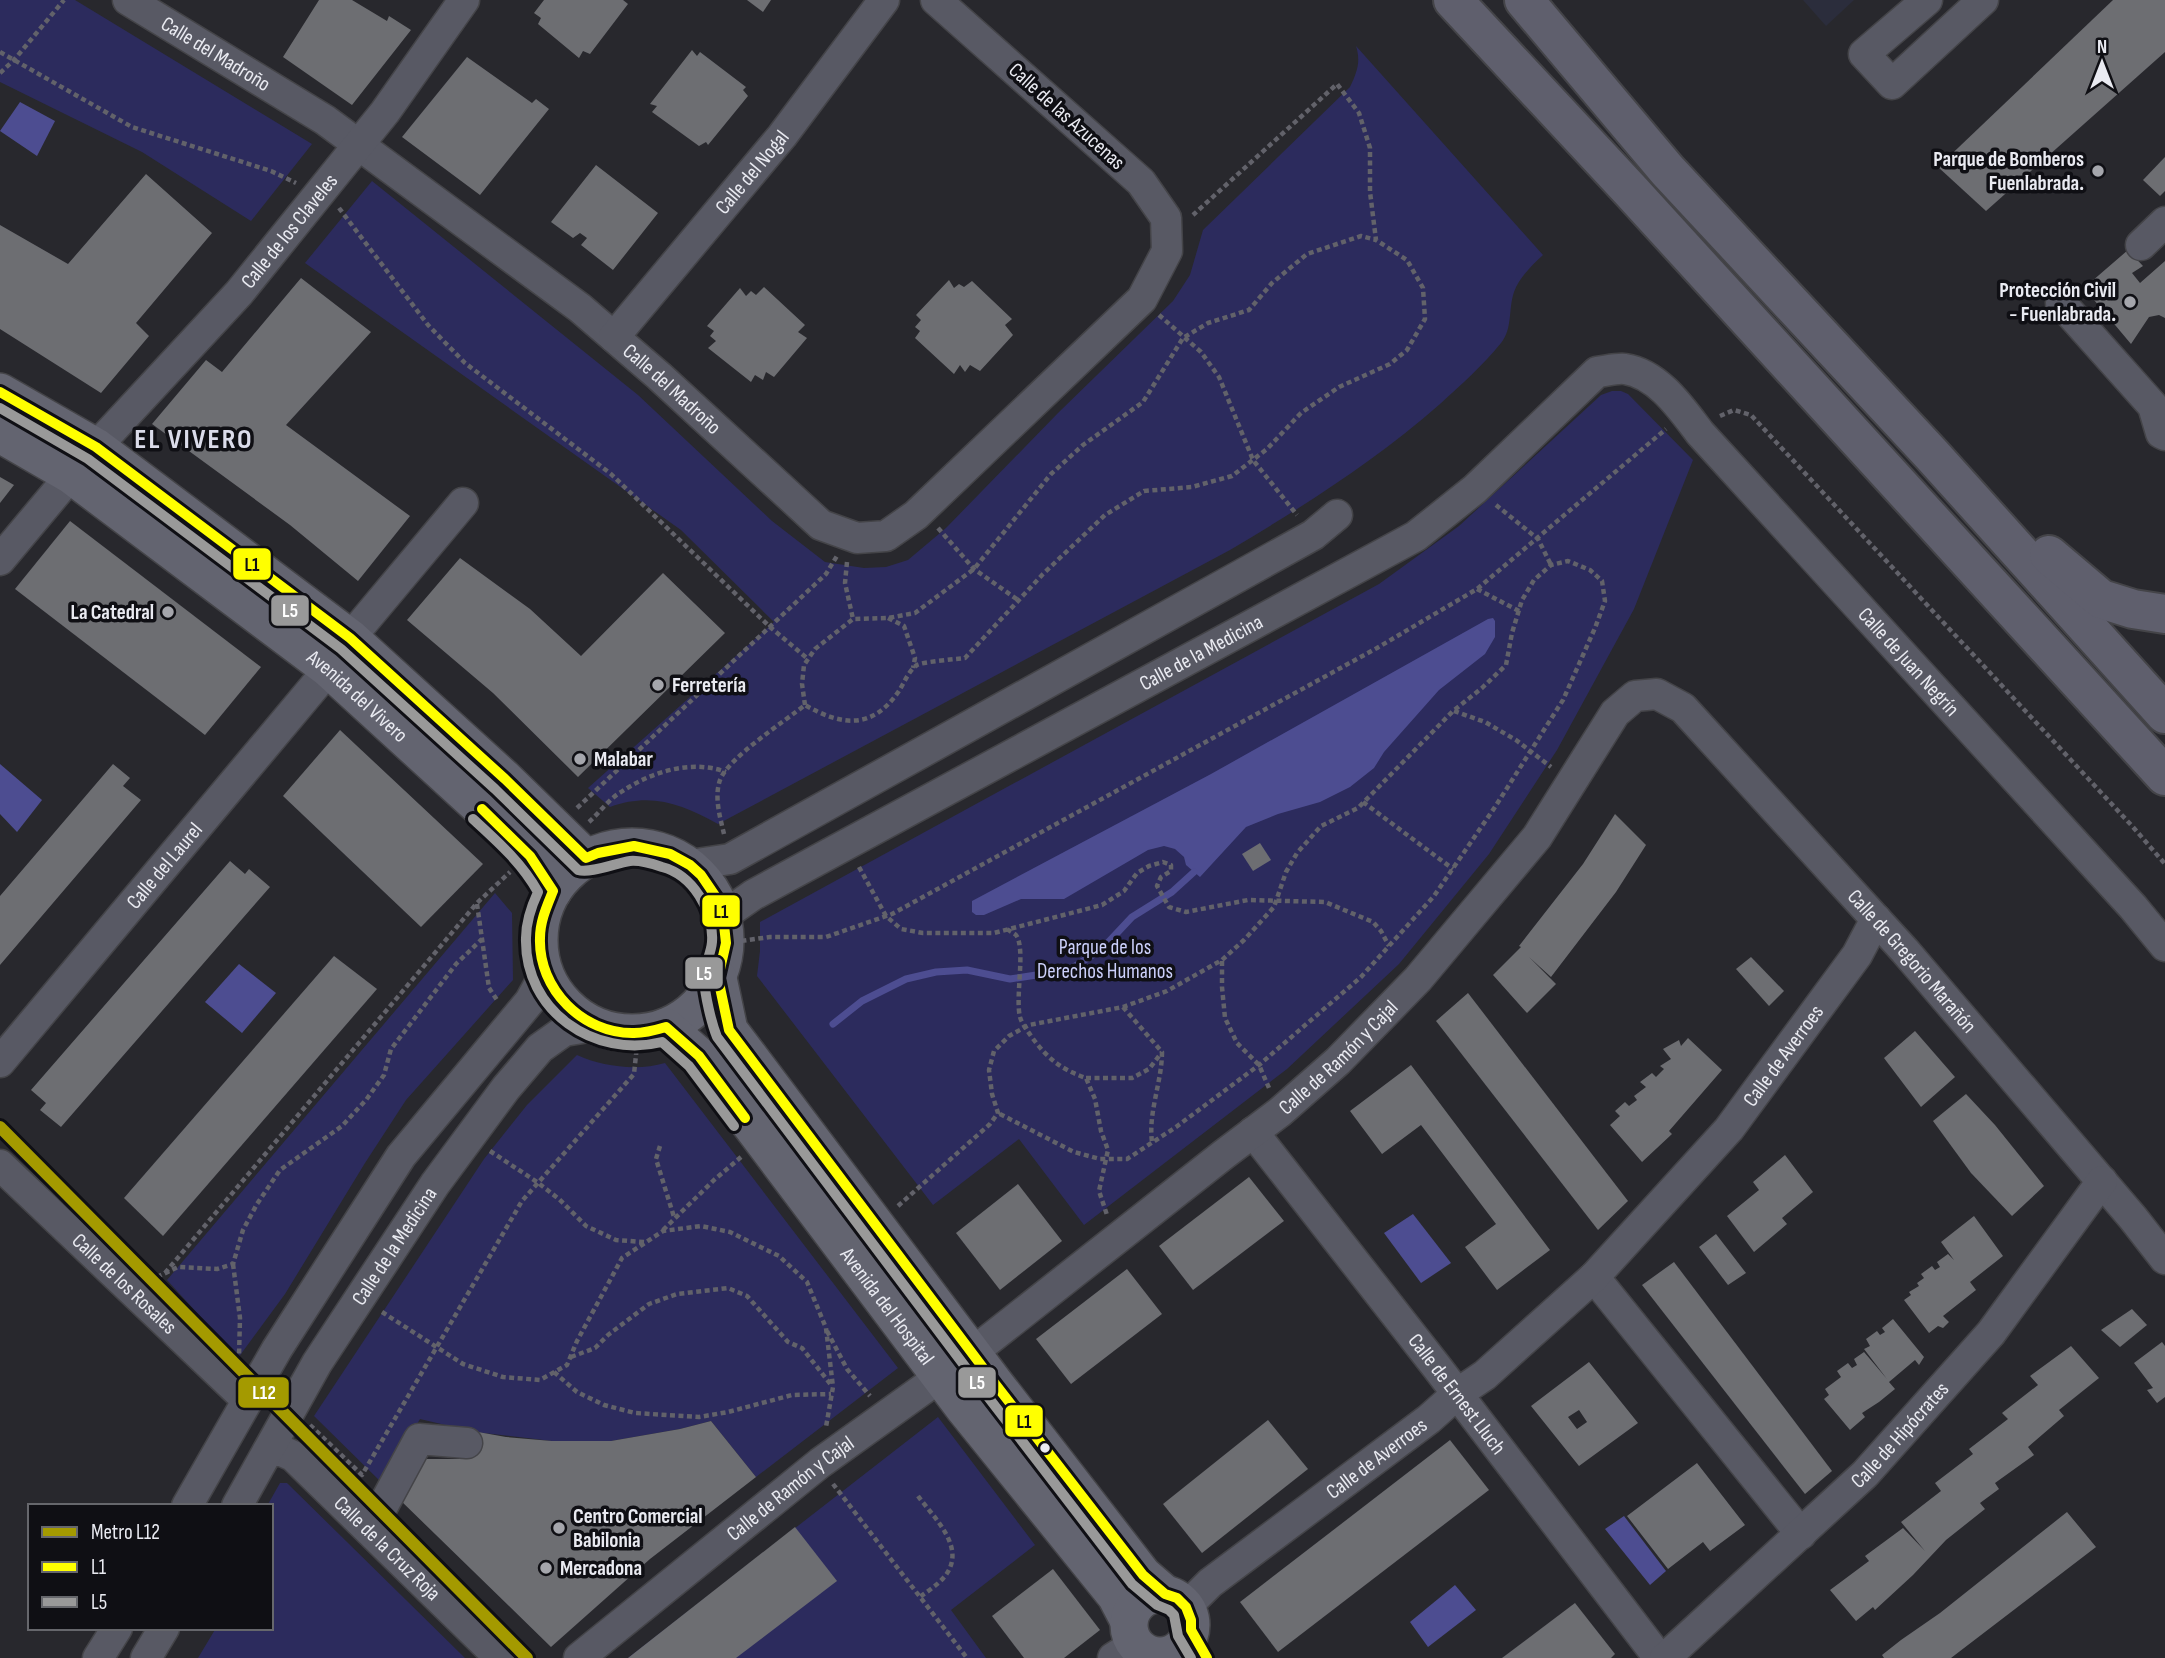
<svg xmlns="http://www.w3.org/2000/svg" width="2165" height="1658" font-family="'Sofia Sans Condensed',sans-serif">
  <rect width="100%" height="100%" fill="#28282d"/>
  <path fill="#2b2d3c" d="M1803 0H1854L1826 26Z"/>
  <g fill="#2c2b5d">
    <path d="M0 0H75L312 144 251 221 142 152 0 82Z"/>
    <path d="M1356 46 1543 255C1532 265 1519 278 1514 292 1508 310 1513 328 1501 343 1483 365 1461 385 1440 404 1375 461 1304 506 1230 550L718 824C682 804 651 792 610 807L588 788 774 622 681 530 305 263 372 181 638 395 772 521 825 562 864 568 886 567 908 560 946 528 1058 413 1173 301 1190 275 1203 230 1350 87C1357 72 1361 62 1356 46Z"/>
    <path d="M1612 391H1621L1628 394 1693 460 1634 609 1557 750 1489 854 1399 964 1287 1069 1084 1225 1019 1139 933 1205 757 976 760 951V922L1379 584 1459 526 1601 395Z"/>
    <path d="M495 893 512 913 513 980 406 1100 365 1163 285 1294 238 1358 167 1280Z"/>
    <path d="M577 1055C603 1067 638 1071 665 1063L898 1368 756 1477 711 1421 680 1429 611 1441H552L475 1432 420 1419 382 1483 314 1416 484 1159 527 1105Z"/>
    <path d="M938 1417 1035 1545 951 1610 986 1658H628Z"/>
    <path d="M280 1483H287L465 1658H198L216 1628H271V1506H267Z"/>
  </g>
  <g fill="#4d4d91">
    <path d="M20 102 55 121 37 156 0 131Z"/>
    <path d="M1493 618 1495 621V637L1485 654 1439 690 1384 752 1374 768 1350 787 1320 802 1278 814 1246 827 1200 877 1186 865 1184 857 1175 849 1164 846 1148 850 1064 899H1021L984 915H976L972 912V901L1211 774 1488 619Z"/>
    <path d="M0 764 42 800 17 832 0 814Z"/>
    <path d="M239 964 276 993 242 1033 205 1002Z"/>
    <path d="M1413 1214 1451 1263 1421 1283 1384 1233Z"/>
    <path d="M1624 1516 1666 1571 1650 1585 1605 1529Z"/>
    <path d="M1455 1585 1476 1610 1428 1647 1410 1622Z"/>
  </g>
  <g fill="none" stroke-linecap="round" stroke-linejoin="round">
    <path stroke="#4d4d91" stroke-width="7" d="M833 1024 862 1001 906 979 936 972 967 970 1010 979 1069 970 1102 949 1132 917 1172 892 1194 872"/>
  </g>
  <g fill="#6d6e72" fill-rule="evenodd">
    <path d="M319 0H352L387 21 389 16 411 30 352 105 283 57Z"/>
    <path d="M544 0H623L628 4 590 54 583 51 579 58 538 24 541 18 534 13Z"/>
    <path d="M747 0H771L763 12Z"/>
    <path d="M2113 0H2165V52L1986 211 1938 167Z"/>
    <path d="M692 50 697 56 700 52 746 87 743 90 748 96 708 145 706 142 699 146 652 112 657 106 650 104Z"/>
    <path d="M467 57 532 103 536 99 549 109 480 195 402 137Z"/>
    <path d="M2165 157V191L2160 196 2143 180Z"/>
    <path d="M596 165 658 213 613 270 581 245 587 238 580 233 573 238 551 222Z"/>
    <path d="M146 174 212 233 136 323 149 336 101 393 0 329V225L68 264Z"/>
    <path d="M2128 250 2143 266 2132 273 2140 283 2165 261V318L2159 315 2149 317 2131 344 2084 288Z"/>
    <path d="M301 278 371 332 286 425 410 516 358 581 290 525 152 424 206 360 222 372Z"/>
    <path d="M949 280 954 288 959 284 964 287 972 281 1012 319 1005 325 1013 335 980 371 970 365 965 372 960 365 954 374 915 338 920 331 915 327 921 320 916 315Z"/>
    <path d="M764 287 805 325 798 332 807 338 774 377 766 372 763 380 755 375 751 382 708 348 716 341 710 336 714 331 707 326 740 288 746 296 751 291 756 295Z"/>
    <path d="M0 477 14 485 0 503Z"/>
    <path d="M70 521 261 667 205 735 15 589Z"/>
    <path d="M460 558 530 609 581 656 663 573 725 633 578 777 493 693 407 620Z"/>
    <path d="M340 730 483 864 421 927 283 796Z"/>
    <path d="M113 764 130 778 123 786 141 800 0 965V896Z"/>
    <path d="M1615 814 1646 845 1616 892 1551 977 1529 957 1556 984 1527 1013 1493 975 1521 947 1519 946 1583 864Z"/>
    <path d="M1260 843 1271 860 1253 871 1242 854Z"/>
    <path d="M230 861 245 874 249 869 270 887 61 1127 40 1110 46 1103 31 1090Z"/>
    <path d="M334 956 377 989 163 1236 124 1198Z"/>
    <path d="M1751 957 1784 991 1769 1006 1736 969Z"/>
    <path d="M1468 993 1628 1201 1598 1230 1436 1021Z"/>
    <path d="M1915 1031 1955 1077 1921 1107 1884 1058Z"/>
    <path d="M1688 1038 1722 1070 1669 1131 1672 1134 1642 1162 1610 1125 1620 1116 1615 1111 1625 1102 1629 1106 1637 1100 1634 1096 1646 1087 1640 1082 1652 1073 1656 1077 1664 1069 1660 1066 1671 1059 1663 1049 1679 1040 1681 1046Z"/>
    <path d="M1411 1065 1550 1250 1497 1290 1465 1247 1496 1224 1421 1125 1382 1154 1350 1111Z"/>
    <path d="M1966 1094 1995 1125 2044 1186 2012 1216 1971 1173 1933 1121Z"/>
    <path d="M1785 1155 1813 1192 1782 1218 1787 1224 1754 1252 1727 1216 1759 1190 1753 1182Z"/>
    <path d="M1249 1177 1284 1221 1193 1290 1159 1246Z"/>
    <path d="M1018 1184 1062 1241 1000 1290 956 1233Z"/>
    <path d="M1974 1216 2003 1256 1970 1282 1976 1290 1943 1316 1949 1322 1943 1328 1938 1326 1929 1333 1904 1300 1911 1295 1909 1292 1919 1286 1917 1283 1924 1278 1921 1274 1932 1266 1935 1270 1940 1267 1937 1262 1948 1254 1954 1260 1941 1242Z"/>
    <path d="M1716 1234 1746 1273 1728 1285 1699 1247Z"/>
    <path d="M1674 1262 1832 1471 1805 1494 1642 1285Z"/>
    <path d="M1127 1269 1162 1314 1071 1384 1036 1339Z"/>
    <path d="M2132 1309 2147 1325 2120 1347 2101 1330Z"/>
    <path d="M1893 1319 1924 1357 1919 1365 1915 1360 1889 1382 1895 1389 1879 1402 1862 1413 1865 1417 1850 1430 1824 1399 1829 1395 1825 1389 1841 1377 1837 1371 1848 1363 1852 1368 1857 1365 1854 1359 1864 1352 1887 1379 1864 1349 1870 1346 1866 1339 1877 1331 1880 1335 1885 1332 1882 1328Z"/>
    <path d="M2162 1342 2165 1346V1397L2157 1403 2147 1390 2153 1388 2134 1363Z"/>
    <path d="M2071 1346 2099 1378 2059 1410 2064 1416 2028 1447 2034 1455 1995 1483 1999 1489 1980 1503 1985 1509 1946 1540 1913 1575 1875 1610 1873 1607 1856 1621 1830 1590 1869 1561 1865 1556 1903 1528 1925 1551 1901 1522 1941 1491 1935 1483 1973 1454 1969 1449 2008 1419 2002 1413 2038 1385 2030 1376Z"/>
    <path d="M1589 1362 1638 1423 1579 1466 1531 1406ZM1579 1410 1587 1422 1577 1429 1568 1417Z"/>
    <path d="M1268 1420 1308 1469 1202 1553 1163 1504Z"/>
    <path d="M711 1421 756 1477 650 1559 551 1647 397 1497 418 1459H467V1430L506 1437 552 1441H611L680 1429Z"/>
    <path d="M1450 1440 1489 1490 1278 1652 1240 1602Z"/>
    <path d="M1697 1463 1745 1525 1710 1551 1703 1542 1668 1569 1627 1516Z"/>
    <path d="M2067 1512 2096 1547 1951 1658H1884L1882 1655 1901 1640 1940 1613Z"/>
    <path d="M795 1527 837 1581 736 1658H628Z"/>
    <path d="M1053 1569 1100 1630 1064 1658H1024L992 1616Z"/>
    <path d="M1575 1603 1615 1654 1611 1658H1502Z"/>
  </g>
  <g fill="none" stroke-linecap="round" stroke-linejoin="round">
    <g stroke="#444448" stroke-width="33">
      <g id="minor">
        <path id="s1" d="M128 0 325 120 580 308 659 376 821 525 857 538 886 536 916 515 1142 299 1167 251 1166 218 1141 182 936 0"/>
        <path d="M1927 0 1864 54 1892 84 1983 0"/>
        <path d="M2141 245 2165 222"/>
        <path d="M2061 303 2153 406 2161 433 2165 435"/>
        <path id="s2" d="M614 337 782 136 884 0"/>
        <path id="s3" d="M96 447 239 293 385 112 464 0"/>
        <path d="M0 560 71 475"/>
        <path d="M350 638 463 503"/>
        <path d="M690 865 730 859 1313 535 1337 515"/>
        <path id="s4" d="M723 916 753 895 1416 536 1475 489 1597 372C1606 371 1617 368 1625 369 1658 374 1681 408 1700 433L2133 907 2165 946"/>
        <path id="s5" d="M0 1062 329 669"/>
        <path id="s6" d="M1253 1132 1436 1366 1659 1658"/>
        <path id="s7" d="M0 1165 247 1400"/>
        <path d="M1594 1277 1801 1534"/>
        <path id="s8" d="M972 1353 1223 1155 1280 1112 1338 1061 1418 979 1537 837 1615 713 1635 696 1657 694 1683 708 1905 951 2133 1218 2165 1259"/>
        <path id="s9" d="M268 1451H282L293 1456 500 1658"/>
        <path d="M187 1506 277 1349 401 1156 530 1001 545 974"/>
        <path id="s10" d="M237 1506 317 1363 435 1184 506 1088 540 1048 564 1031 594 1026"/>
        <path d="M370 1530 419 1439 467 1443"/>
        <path id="s11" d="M1186 1607 1210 1583 1429 1419 1457 1394 1485 1375 1594 1277 1729 1129 1857 955 1876 919"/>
        <path d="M98 1658 117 1628"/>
        <path d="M146 1658 164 1628"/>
        <path id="s12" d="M579 1658 820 1463 940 1377"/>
        <path d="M1113 1658 1135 1644"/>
        <path id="s13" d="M1665 1658 1865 1474 1991 1333 2102 1181"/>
      </g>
    </g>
    <g stroke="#444448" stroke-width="40">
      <g id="major">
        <path d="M0 392 96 447 350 638 505 779 586 858"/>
        <path id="s14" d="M0 434 71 475 329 669 530 853 544 873 553 891"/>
        <circle cx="632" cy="940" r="93"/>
        <path d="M718 978 729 1030 996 1385 1143 1575 1165 1594"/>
        <path id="s15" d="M666 1027 699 1056 964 1408 1116 1596 1129 1621"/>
        <circle cx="1160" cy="1625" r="31"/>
      </g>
    </g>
    <g stroke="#444448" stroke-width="42">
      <g id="highway">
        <path d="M1453 0 1631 191 2165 776"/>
        <path d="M1524 0 1667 170 1932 455 2165 714"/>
        <path d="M2049 555 2101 599 2133 609 2165 614"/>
      </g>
    </g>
    <g stroke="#62626a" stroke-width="4.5" stroke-dasharray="5 3.5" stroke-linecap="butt">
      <path d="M0 52 132 127 271 171 296 183"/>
      <path d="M0 73 14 60 64 0"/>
      <path d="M339 208 428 325 465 363 611 474 770 627 808 659"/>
      <path d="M1159 315 1201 352 1219 377 1253 460 1297 515"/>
      <path d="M1720 416 1734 410 1751 415 2133 827 2165 864"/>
      <path d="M1496 505 1538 539 1551 565"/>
      <path d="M938 528 974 569 1018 600"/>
      <path d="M847 562 845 583 853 619"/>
      <path d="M1477 589 1519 611"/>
      <path d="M888 618 904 626 915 658 913 668"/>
      <path d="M805 705 802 684 804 665 815 649 853 619 888 618 915 613 974 569 1051 474 1083 445 1143 402 1183 338 1208 323 1249 310 1272 283 1307 254 1361 236 1376 240"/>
      <path d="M1454 711 1485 722 1516 740 1551 767"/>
      <path d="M1363 802 1453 869"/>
      <path d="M577 808 826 574 837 556"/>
      <path d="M589 822C599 813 609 799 621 792 651 772 691 759 726 772"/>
      <path d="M724 834C720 817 714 797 720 780 728 758 785 721 805 705 842 726 872 730 899 691 904 683 909 670 917 665 921 662 956 659 965 658L1043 574 1105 515 1144 491 1192 487 1232 476 1267 449 1301 413 1339 387 1390 364 1407 350 1425 319 1423 288 1407 260 1376 240 1370 192V148L1359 113 1337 84 1193 215"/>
      <path d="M859 867 886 916 901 929 923 933H994L1102 905 1124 891 1137 873 1149 866 1163 862 1171 865V871L1161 877 1157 886 1169 907 1186 912 1248 900 1325 902 1373 922 1381 931 1389 946"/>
      <path d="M477 904 489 988 497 1000"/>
      <path d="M1007 929C1008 930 1015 934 1016 935 1026 948 1015 997 1020 1017 1022 1024 1027 1030 1031 1036 1047 1058 1060 1069 1086 1078L1095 1099 1101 1131 1108 1150 1099 1191 1107 1215"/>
      <path d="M733 942 770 937H826L892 914 1377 648 1477 589 1666 429"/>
      <path d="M1222 961V987L1225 1018 1237 1043 1259 1065 1269 1088"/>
      <path d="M1123 1007 1162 1052C1162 1082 1148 1112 1152 1142"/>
      <path d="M1086 1078H1132L1149 1069 1162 1052"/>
      <path d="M660 1146 656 1159 674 1217"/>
      <path d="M490 1151 537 1182 559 1199 586 1226 616 1240 644 1242"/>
      <path d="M898 1206 990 1124 998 1113 992 1094 989 1070 994 1051 1009 1036 1029 1025 1123 1007 1167 991 1222 960 1244 940 1274 907 1286 872 1297 853 1321 826 1358 808 1453 711 1482 688 1506 665 1512 633 1522 600 1534 580 1551 565 1568 561 1590 570 1602 581 1605 601 1595 628 1563 700 1495 807 1434 896 1361 977 1259 1065 1176 1127 1127 1159H1100L1074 1152 998 1113"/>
      <path d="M663 1230 714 1180 741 1157"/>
      <path d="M233 1264 240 1318 239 1356"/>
      <path d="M165 1273 477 903 510 872"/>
      <path d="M157 1277 178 1267 217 1269 233 1264 243 1230 257 1204 280 1170 342 1126 366 1100 384 1075 391 1049 456 964 482 939"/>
      <path d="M382 1312 463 1364 503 1377 540 1380 567 1365 577 1341 622 1258 663 1231 701 1226 730 1232 779 1256 807 1282 826 1328 833 1387 826 1427"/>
      <path d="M827 1331 847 1369 870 1396"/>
      <path d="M571 1357 595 1348 608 1335 649 1304 677 1294 728 1288 747 1296 788 1342 802 1348 832 1386"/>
      <path d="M554 1372 577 1392 604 1405 635 1413 699 1417 728 1412 792 1395 831 1394"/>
      <path d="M310 1425 362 1475 522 1201 634 1074 638 1036"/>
      <path d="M833 1484 967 1658"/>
      <path d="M918 1496C935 1519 967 1548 945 1576 939 1584 928 1591 920 1597"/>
    </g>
    <use href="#minor" stroke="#585964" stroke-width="30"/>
    <use href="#major" stroke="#636470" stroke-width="37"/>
    <use href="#highway" stroke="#5f5f6d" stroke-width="38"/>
    <g stroke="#0f0f14" stroke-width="16">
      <g id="bus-1">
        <path d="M0 392 96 447 350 638 505 779 586 858 598 853 634 846 670 854 690 865 701 875 716 897 723 916 726 943 718 978 729 1030 996 1385 1143 1575 1165 1594 1177 1598 1186 1607 1191 1620V1630L1207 1658"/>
        <path d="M482 809 530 856 553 891C547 906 540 921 540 938 538 989 583 1034 634 1033 645 1033 656 1030 666 1027L699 1056 745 1118"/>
      </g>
    </g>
    <g stroke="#0f0f14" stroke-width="16">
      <g id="bus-2">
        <path d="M0 408 88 459 341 649 495 789 578 870C590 874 616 863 630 861 640 860 653 864 662 867 693 875 714 911 712 942 711 955 703 967 704 979 705 995 711 1022 717 1037L985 1393 1132 1584 1157 1605 1169 1610 1174 1615 1178 1636 1191 1658"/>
        <path d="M473 819C497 841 522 863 538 892 531 907 526 922 526 938 524 1011 595 1059 662 1042L689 1066 734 1126"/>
      </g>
    </g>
    <use href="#bus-1" stroke="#ff0" stroke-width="10"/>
    <use href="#bus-2" stroke="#999" stroke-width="10"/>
    <g stroke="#0f0f14" stroke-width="18">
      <path id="metro-1" d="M0 1127 527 1658"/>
    </g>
    <use href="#metro-1" stroke="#a49a00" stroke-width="12"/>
  </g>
  <g fill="#a5a6ac" stroke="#0f0f14" stroke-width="2.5">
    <circle cx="2098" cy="171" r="7"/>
    <circle cx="2130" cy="302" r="7"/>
    <circle cx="168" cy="612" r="7"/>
    <circle cx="658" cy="685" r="7"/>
    <circle cx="580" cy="759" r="7"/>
    <circle cx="559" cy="1528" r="7"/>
    <circle cx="546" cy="1568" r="7"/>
  </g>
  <circle fill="#e9eaf1" stroke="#0f0f14" stroke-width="2.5" cx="1045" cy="1448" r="6"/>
  <g text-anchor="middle" stroke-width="7" stroke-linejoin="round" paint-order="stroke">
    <g font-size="21" fill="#e9eaf1" stroke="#0f0f14">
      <text dy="7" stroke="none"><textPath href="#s1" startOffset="103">Calle del Madroño</textPath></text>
      <text transform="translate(1067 116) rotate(42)" y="7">Calle de las Azucenas</text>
      <text dy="7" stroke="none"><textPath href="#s2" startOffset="215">Calle del Nogal</textPath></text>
      <text dy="7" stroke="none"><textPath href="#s3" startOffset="290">Calle de los Claveles</textPath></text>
      <text dy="7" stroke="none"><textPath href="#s1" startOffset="670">Calle del Madroño</textPath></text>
      <text dy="7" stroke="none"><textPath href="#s4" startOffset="546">Calle de la Medicina</textPath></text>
      <text dy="7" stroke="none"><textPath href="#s4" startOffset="1474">Calle de Juan Negrín</textPath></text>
      <text dy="7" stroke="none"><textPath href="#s14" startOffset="444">Avenida del Vivero</textPath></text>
      <text dy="7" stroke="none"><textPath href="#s5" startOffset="256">Calle del Laurel</textPath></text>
      <text dy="7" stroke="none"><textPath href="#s8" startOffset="1334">Calle de Gregorio Marañón</textPath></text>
      <text dy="7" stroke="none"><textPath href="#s11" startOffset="817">Calle de Averroes</textPath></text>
      <text dy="7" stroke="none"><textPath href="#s8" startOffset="471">Calle de Ramón y Cajal</textPath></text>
      <text dy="7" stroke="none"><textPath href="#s10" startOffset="304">Calle de la Medicina</textPath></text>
      <text dy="7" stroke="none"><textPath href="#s7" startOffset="172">Calle de los Rosales</textPath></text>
      <text dy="7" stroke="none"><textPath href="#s15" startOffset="357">Avenida del Hospital</textPath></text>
      <text dy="7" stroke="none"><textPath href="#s6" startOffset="332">Calle de Ernest Lluch</textPath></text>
      <text dy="7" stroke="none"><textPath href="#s13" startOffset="324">Calle de Hipócrates</textPath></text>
      <text dy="7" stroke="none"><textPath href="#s11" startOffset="242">Calle de Averroes</textPath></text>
      <text dy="7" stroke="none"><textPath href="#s12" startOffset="271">Calle de Ramón y Cajal</textPath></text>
      <text dy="7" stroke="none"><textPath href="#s9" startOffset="158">Calle de la Cruz Roja</textPath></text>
    </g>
    <g font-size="21" font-weight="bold" fill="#e9eaf1" stroke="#0f0f14" text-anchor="start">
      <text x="2084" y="166" text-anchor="end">Parque de Bomberos<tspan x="2084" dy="24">Fuenlabrada.</tspan></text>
      <text x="2116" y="297" text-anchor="end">Protección Civil<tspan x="2116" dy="24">- Fuenlabrada.</tspan></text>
      <text x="154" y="619" text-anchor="end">La Catedral</text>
      <text x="672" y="692">Ferretería</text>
      <text x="594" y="766">Malabar</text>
      <text x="573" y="1523">Centro Comercial<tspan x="573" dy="24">Babilonia</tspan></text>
      <text x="560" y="1575">Mercadona</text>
    </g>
    <g font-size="21" fill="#ccd0fb" stroke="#0f0f14">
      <text x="1105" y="954">Parque de los<tspan x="1105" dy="24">Derechos Humanos</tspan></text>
    </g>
    <g font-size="28" font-weight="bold" letter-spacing="2" fill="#dbdcea" stroke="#0f0f14">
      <text x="194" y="448">EL VIVERO</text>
    </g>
  </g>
  <g stroke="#0f0f14" stroke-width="2.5">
    <rect x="232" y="547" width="40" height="34" rx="7" fill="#ff0"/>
    <rect x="270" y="594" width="40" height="33" rx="7" fill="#999"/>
    <rect x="701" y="894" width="40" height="34" rx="7" fill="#ff0"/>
    <rect x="684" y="956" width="40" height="34" rx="7" fill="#999"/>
    <rect x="957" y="1366" width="40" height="33" rx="7" fill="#999"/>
    <rect x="237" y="1376" width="53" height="33" rx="7" fill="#a49a00"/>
    <rect x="1004" y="1404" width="40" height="34" rx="7" fill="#ff0"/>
  </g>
  <g font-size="19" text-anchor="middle" font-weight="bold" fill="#fff">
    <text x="290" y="617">L5</text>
    <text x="704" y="980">L5</text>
    <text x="977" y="1389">L5</text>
    <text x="264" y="1399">L12</text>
  </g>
  <g font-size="19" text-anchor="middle" font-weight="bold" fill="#111">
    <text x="252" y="571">L1</text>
    <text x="721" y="918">L1</text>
    <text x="1024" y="1428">L1</text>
  </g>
  <rect x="28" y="1504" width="245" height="126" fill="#0f0f14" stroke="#66676c" stroke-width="2"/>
  <rect x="42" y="1527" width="35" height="10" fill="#a49a00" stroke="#66676c" stroke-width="2"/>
  <text x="91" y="1539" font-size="21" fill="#e9eaf1">Metro L12</text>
  <rect x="42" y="1562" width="35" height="10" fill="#ffff00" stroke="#66676c" stroke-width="2"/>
  <text x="91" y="1574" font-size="21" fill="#e9eaf1">L1</text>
  <rect x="42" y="1597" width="35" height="10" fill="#999999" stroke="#66676c" stroke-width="2"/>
  <text x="91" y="1609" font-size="21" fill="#e9eaf1">L5</text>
  <g transform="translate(2102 63)" stroke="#0f0f14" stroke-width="5" paint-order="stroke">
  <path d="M0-5L12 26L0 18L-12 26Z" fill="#e9eaf1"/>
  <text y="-10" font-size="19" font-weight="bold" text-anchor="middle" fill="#e9eaf1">N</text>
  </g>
</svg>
